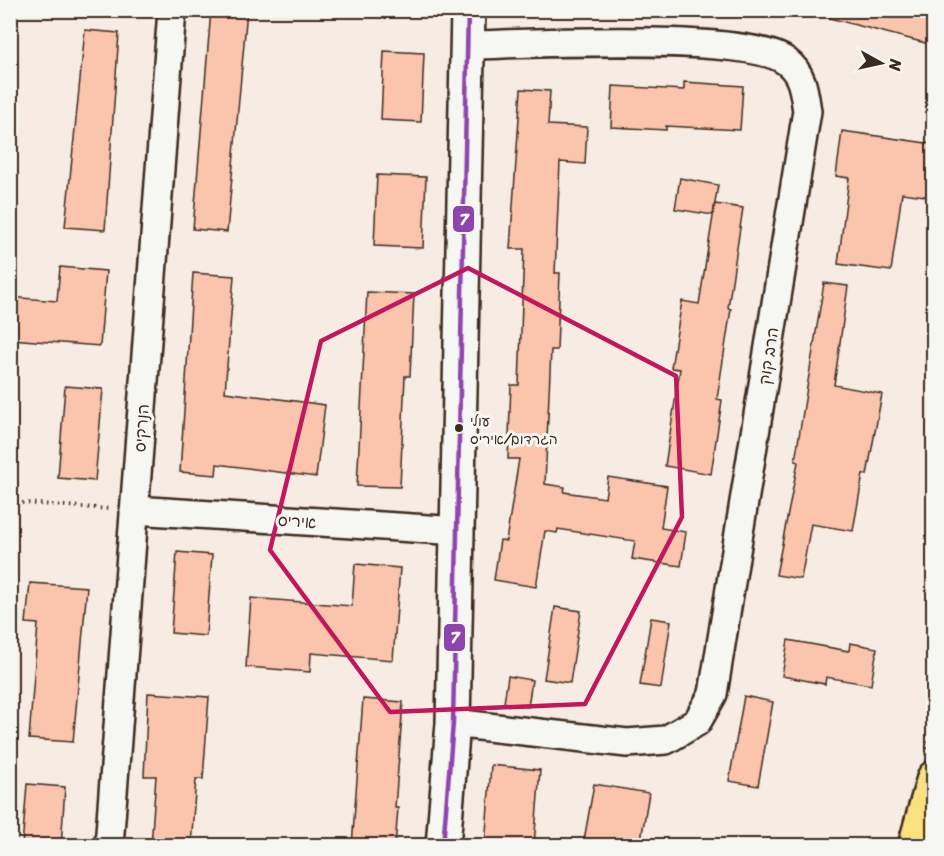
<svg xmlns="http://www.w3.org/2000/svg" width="944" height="856" font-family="Sriracha,'Playpen Sans Hebrew',sans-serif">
  <rect width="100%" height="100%" fill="#f7ece4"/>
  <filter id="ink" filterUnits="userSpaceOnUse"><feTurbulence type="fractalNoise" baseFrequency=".0167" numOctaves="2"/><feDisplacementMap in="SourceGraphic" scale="12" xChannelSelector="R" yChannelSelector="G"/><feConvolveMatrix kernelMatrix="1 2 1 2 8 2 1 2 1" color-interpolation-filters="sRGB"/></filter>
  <g filter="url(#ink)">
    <g fill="#fbc4ad" stroke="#3b2a1e" stroke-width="1.5">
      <path d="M211 10H247L227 232 193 229Z"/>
      <path d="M830 10H933V45L829 18Z"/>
      <path d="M85 30 119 33 105 230 65 227Z"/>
      <path d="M384 51 424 53 421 122 381 120Z"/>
      <path d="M684 82 743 86 740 130 666 126V130L611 127 613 86 684 90Z"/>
      <path d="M521 89 550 91 548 125 587 127 585 164 560 162 555 273H560L557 350H551L545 484 565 487 564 492 605 498 608 477 667 486 661 528 686 532 681 566 632 559 635 541 558 529 557 533 545 531 536 587 494 580 500 540 506 541 519 459H508L511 385H519L524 249H510Z"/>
      <path d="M842 131 933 144V197L902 193 891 271 838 264 849 178 836 176Z"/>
      <path d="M377 175 426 177 423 248 374 246Z"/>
      <path d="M680 178 718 185 713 215 675 209Z"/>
      <path d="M715 204 743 208 728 308 731 309 717 399 722 400 711 474 665 466 680 369 671 368 682 301 699 304Z"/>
      <path d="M60 267 106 271 100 346 10 339V297L57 301Z"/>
      <path d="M193 273 234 276 225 392 325 405 316 477 217 464 216 475 180 472Z"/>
      <path d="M824 283 848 286 834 385 882 394 867 475 863 474 853 531 811 524 801 579 776 575 798 462 795 461Z"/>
      <path d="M367 292 414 294 410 376H405L400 487 357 486Z"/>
      <path d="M65 386 103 389 95 481 58 478Z"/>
      <path d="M177 552 212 555 206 636 171 633Z"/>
      <path d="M355 564 400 568 393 660 311 653 310 672 246 667 251 598 352 606Z"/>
      <path d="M30 583 87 587 73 742 29 739 38 624 26 623Z"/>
      <path d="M555 607 581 611 570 683 544 679Z"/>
      <path d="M651 618 671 621 661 688 640 685Z"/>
      <path d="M788 640 849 651 850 643 877 648 871 685 826 677 825 684 782 676Z"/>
      <path d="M508 676 532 680 528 707 504 703Z"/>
      <path d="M148 693 209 697 203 779H196L191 846H151L156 776H144Z"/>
      <path d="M744 696 773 702 758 786 729 781Z"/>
      <path d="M363 699 403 702 395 808H398L395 846H352Z"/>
      <path d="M491 765 540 770 534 846H485Z"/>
      <path d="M27 784 65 787 61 846H22Z"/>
      <path d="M594 784 649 793 640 846H583Z"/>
    </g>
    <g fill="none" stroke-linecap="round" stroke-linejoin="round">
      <g stroke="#3b2a1e" stroke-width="32">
        <g id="minor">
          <path d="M134 510 459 531"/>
          <path d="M453 723 627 743 666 740 697 722 713 694 807 111C804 92 803 74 787 62 752 32 524 44 469 45"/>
          <path d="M109 846 172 10"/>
        </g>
      </g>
      <g stroke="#3b2a1e" stroke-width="38">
        <path id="tertiary" d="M443 846 453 723 468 10"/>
      </g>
      <g stroke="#3b2a1e" stroke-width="38">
        <path id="trunk" d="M915 846 934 778"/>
      </g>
      <g stroke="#3b2a1e" stroke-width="4" stroke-dasharray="1.5 4.5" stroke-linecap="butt">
        <path d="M10 502 110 509"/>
        <path d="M927 749 934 724"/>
      </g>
      <use href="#minor" stroke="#f6f6f2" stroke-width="27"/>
      <use href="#tertiary" stroke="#f6f6f2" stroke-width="33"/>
      <use href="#trunk" stroke="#fae180" stroke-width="33"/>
      <g stroke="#f6f6f2" stroke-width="9">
        <path id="bus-1" d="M443 846 453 723 468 10"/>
      </g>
      <use href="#bus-1" stroke="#8e44ad" stroke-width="4.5"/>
    </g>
  </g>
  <path fill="none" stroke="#c2185b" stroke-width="4.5" stroke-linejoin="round" d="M468 268 676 376 682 517 585 704 390 712 270 550 321 341Z"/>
  <circle fill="#3b2a1e" stroke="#f6f6f2" stroke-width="2" cx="459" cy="428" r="5"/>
  <g text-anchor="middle" stroke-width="6" stroke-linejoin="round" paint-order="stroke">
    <g font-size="14" fill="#3b2a1e" stroke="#f6f6f2" text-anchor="start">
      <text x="470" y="426">עולי<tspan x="470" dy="18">הגרדום/איריס</tspan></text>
    </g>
    <g font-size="16" fill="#3b2a1e" stroke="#f6f6f2">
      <text transform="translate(768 356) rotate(-81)" y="6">הרב קוק</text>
      <text transform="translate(141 428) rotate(-86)" y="6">הנרקיס</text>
      <text transform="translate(297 521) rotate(4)" y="6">איריס</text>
    </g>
  </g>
  <g stroke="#f6f6f2" stroke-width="2">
    <rect x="452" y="205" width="23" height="28" rx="6" fill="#8e44ad"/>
    <rect x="443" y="623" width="23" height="29" rx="6" fill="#8e44ad"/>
  </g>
  <g font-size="16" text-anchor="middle" font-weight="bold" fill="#fff">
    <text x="464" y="225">7</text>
    <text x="455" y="643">7</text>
  </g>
  <rect width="944" height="856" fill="none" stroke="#f6f6f2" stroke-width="36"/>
  <rect x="18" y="18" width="908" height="820" fill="none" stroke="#3b2a1e" stroke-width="2" filter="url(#ink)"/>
  <g transform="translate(881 63) rotate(98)" stroke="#f6f6f2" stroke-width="4.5" paint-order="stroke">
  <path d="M0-4.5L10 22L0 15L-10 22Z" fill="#3b2a1e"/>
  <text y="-9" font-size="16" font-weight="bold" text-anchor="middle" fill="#3b2a1e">N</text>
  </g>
</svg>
